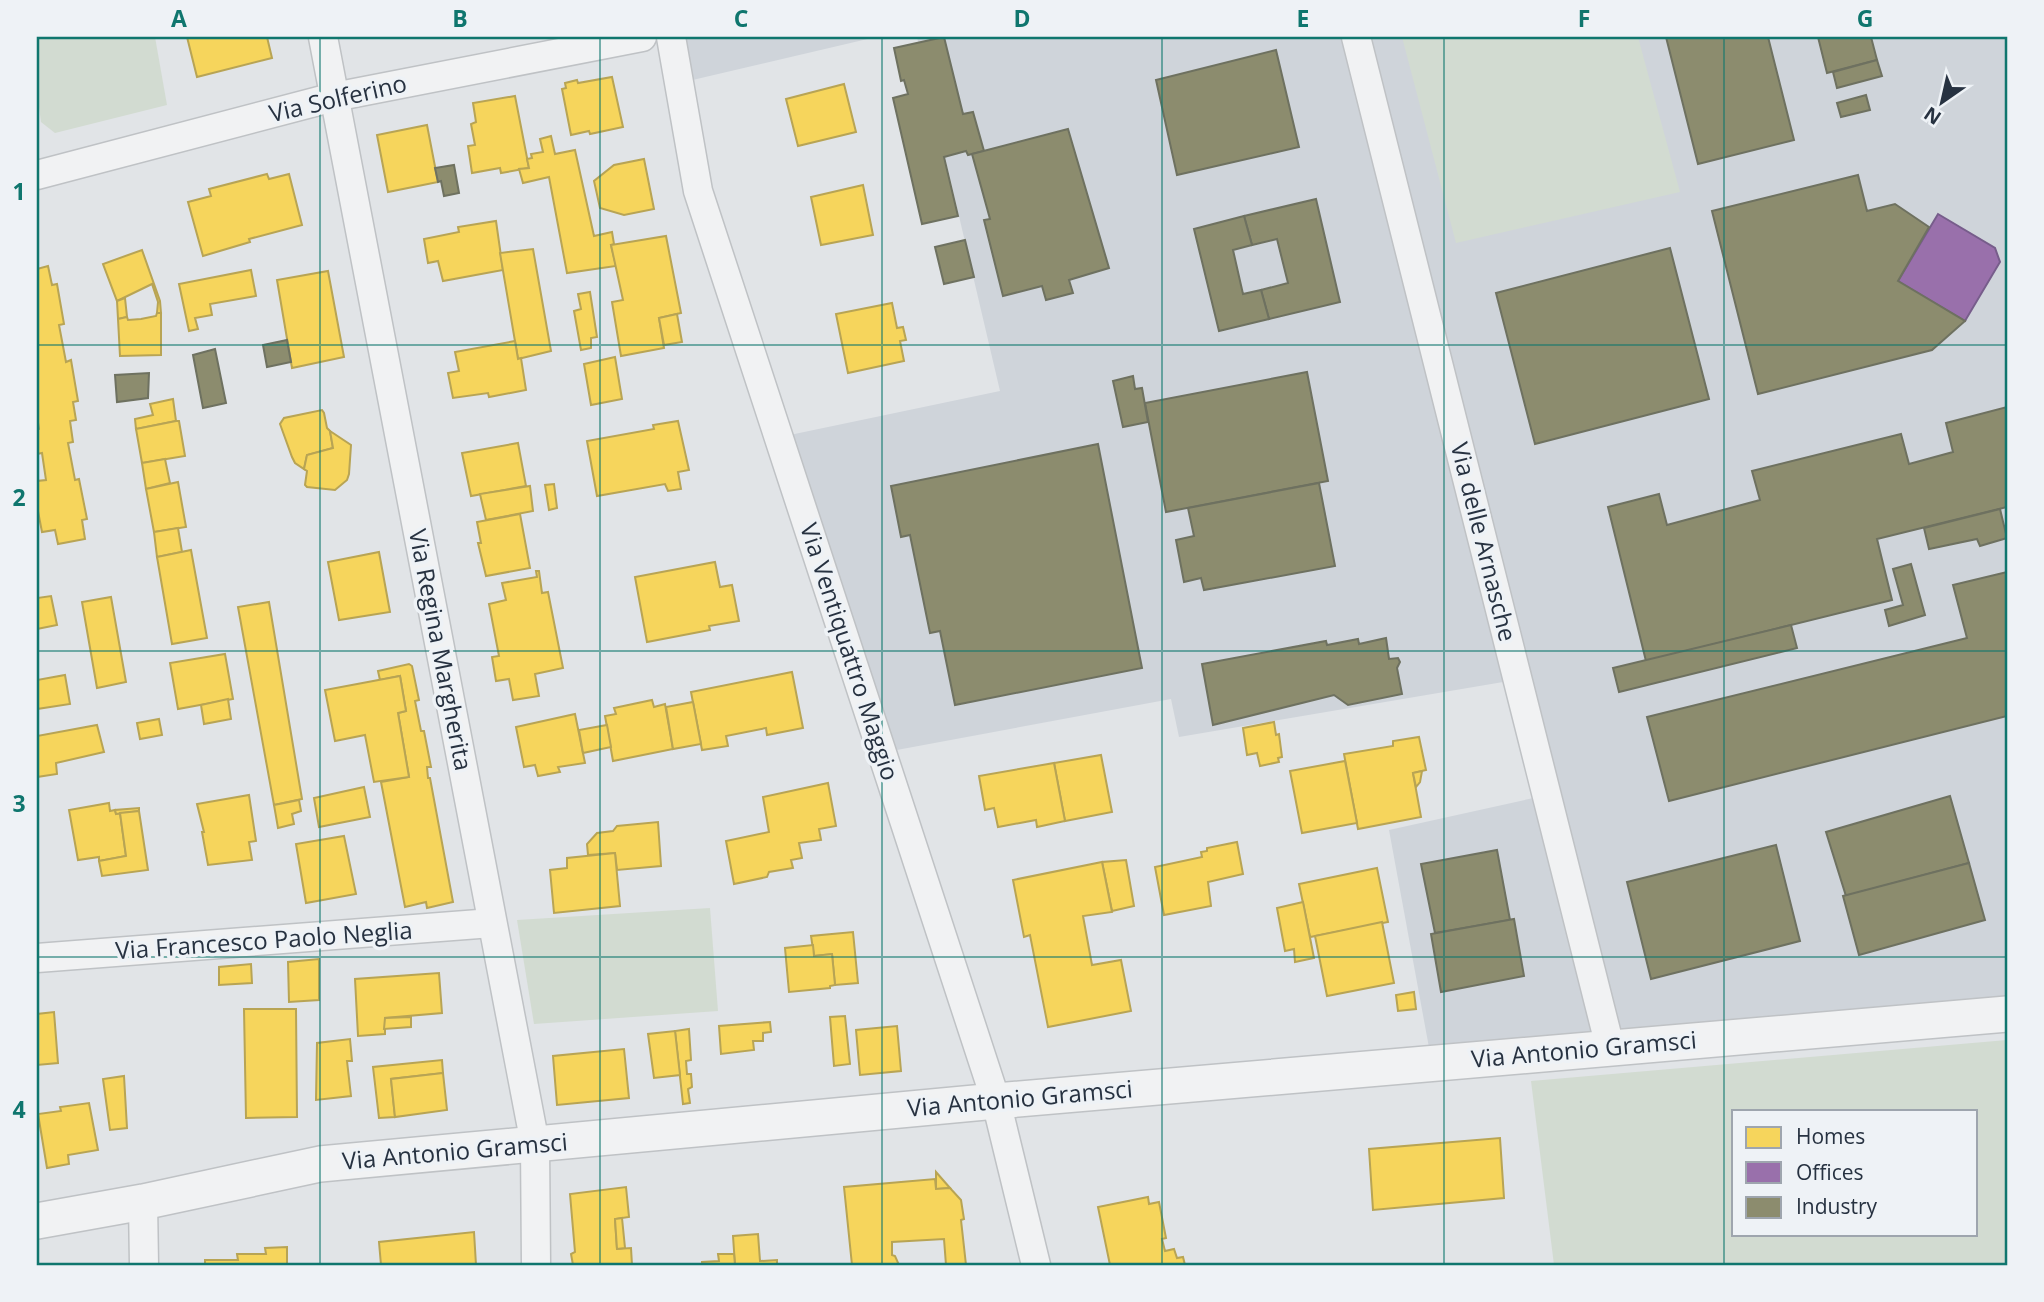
<svg xmlns="http://www.w3.org/2000/svg" width="2044" height="1302" font-family="'Open Sans',sans-serif">
  <rect width="100%" height="100%" fill="#e1e4e7"/>
  <g fill="#cfd4da">
    <path d="M677 37H876L684 82Z"/>
    <path d="M917 37H2007V1008L1430 1053 1389 830 1538 797 1509 681 1179 737 1171 699 886 752 785 436 1000 391Z"/>
  </g>
  <g fill="#d2dbd1" fill-rule="evenodd">
    <path d="M37 37H155L167 105 55 133 41 122 37 92Z"/>
    <path d="M1402 37H1638L1680 192 1456 243Z"/>
    <path d="M710 908 718 1011 534 1024 517 920Z"/>
    <path d="M2007 1040V1265H1554L1531 1081ZM1734 1111H1976V1234H1734Z"/>
  </g>
  <g fill="#f6d55c" stroke="#b8a454" stroke-width="2">
    <path d="M187 37H267L272 58 197 77Z"/>
    <path d="M612 77 623 127 590 134 589 131 571 135 562 89 566 88 565 83 577 80 578 83Z"/>
    <path d="M844 84 856 132 798 146 786 99Z"/>
    <path d="M515 96 529 168 501 173 500 168 472 173 468 146 475 145 471 124 476 122 473 103Z"/>
    <path d="M427 125 438 182 388 192 377 135Z"/>
    <path d="M551 136 555 154 575 150 594 236 612 232 614 244 611 245 616 266 567 273 549 177 523 183 519 169 529 168 527 159 532 158 531 154 543 152 540 139Z"/>
    <path d="M644 159 654 209 624 215 600 208 594 181 614 165Z"/>
    <path d="M267 174 269 179 289 174 302 225 249 239 250 242 203 256 188 202 211 196 209 189Z"/>
    <path d="M863 185 873 235 821 245 811 197Z"/>
    <path d="M496 221 503 270 443 281 438 261 428 263 424 239 459 232 458 227Z"/>
    <path d="M666 236 681 313 659 318 664 348 621 356 612 302 623 300 611 245Z"/>
    <path d="M533 249 551 351 518 359 500 253Z"/>
    <path d="M142 250 160 301 161 313H157L158 302 152 284 117 301 103 264Z"/>
    <path d="M48 266 52 285 57 284 64 324 59 325 66 362 71 360 78 401 73 402 76 420 70 421 73 442 68 443 75 480 79 479 87 519 82 520 85 539 58 544 55 530 42 532 37 506V481L46 480 42 453 37 454V430L39 429 37 416V269Z"/>
    <path d="M251 270 256 296 210 304 212 315 195 318 198 329 189 331 179 284Z"/>
    <path d="M328 271 344 357 292 368 277 280Z"/>
    <path d="M590 292 597 337 591 338V348L581 350 574 311 581 309 578 294Z"/>
    <path d="M125 298 127 317 118 319 117 301Z"/>
    <path d="M892 303 897 328 903 327 906 340 900 341 904 361 848 373 836 314Z"/>
    <path d="M157 313H161V355L120 356 118 319 127 317 128 320 141 319 156 316Z"/>
    <path d="M677 314 682 342 664 345 659 318Z"/>
    <path d="M515 341 518 359 521 358 526 390 489 397 488 393 453 398 448 373 459 371 455 352Z"/>
    <path d="M615 357 622 399 591 405 584 364Z"/>
    <path d="M173 399 176 421 136 429 135 419 153 415 150 404Z"/>
    <path d="M322 410 324 413 327 428 330 431 333 448 307 455 304 469 295 463 292 457 280 424 284 418Z"/>
    <path d="M176 421H179L185 456 142 463 136 429Z"/>
    <path d="M678 421 689 470 678 472 681 489 668 491 665 484 597 496 587 441 654 429 653 425Z"/>
    <path d="M330 431 351 445 349 474 347 480 335 490 307 487 305 485 307 471 304 469 307 455 333 448Z"/>
    <path d="M518 443 526 486 471 496 462 453Z"/>
    <path d="M165 459 170 483 146 489 142 463Z"/>
    <path d="M178 482 186 527 154 532 146 489Z"/>
    <path d="M554 484 557 508 549 510 545 485Z"/>
    <path d="M530 486 533 511 486 520 480 494Z"/>
    <path d="M520 514 530 568 486 576 478 543H481L477 522Z"/>
    <path d="M178 528 182 552 157 557 154 532Z"/>
    <path d="M191 550 207 638 172 644 157 557Z"/>
    <path d="M379 552 390 612 339 620 328 562Z"/>
    <path d="M715 562 720 587 732 585 739 621 709 626 710 630 647 642 635 577Z"/>
    <path d="M536 571H539L542 593 548 592 563 668 535 674 539 696 513 700 509 679 496 681 492 657 499 656 489 604 506 600 502 583 537 577Z"/>
    <path d="M51 596 57 625 37 629V598Z"/>
    <path d="M111 597 126 682 97 688 82 602Z"/>
    <path d="M269 602 302 799 274 805 238 607Z"/>
    <path d="M225 654 233 699 178 709 170 663Z"/>
    <path d="M409 664 412 666 419 700 415 701 421 731H424L431 767H427L428 778H430L453 902 427 908 426 902 405 907 381 782 409 777 398 713 406 711 400 676 380 680 378 671Z"/>
    <path d="M792 672 803 728 767 735 766 728 726 736 728 746 702 750 691 692Z"/>
    <path d="M65 675 70 704 37 709V680Z"/>
    <path d="M400 676 406 711 398 713 409 777 374 782 365 735 335 741 325 690Z"/>
    <path d="M228 699 231 719 204 724 201 705Z"/>
    <path d="M652 700 654 707 665 704 673 749 613 761 605 716 616 714 614 708Z"/>
    <path d="M693 702 701 744 673 749 666 707Z"/>
    <path d="M575 714 585 763 558 767 560 772 538 776 535 765 524 767 516 727Z"/>
    <path d="M159 719 162 735 140 739 137 723Z"/>
    <path d="M1274 722 1276 735 1279 734 1282 757 1278 758 1279 762 1260 766 1257 753 1247 755 1243 728Z"/>
    <path d="M97 725 104 752 56 763 57 774 37 777V736Z"/>
    <path d="M607 725 611 747 583 753 579 730Z"/>
    <path d="M1419 737 1426 770 1413 773 1421 817 1358 829 1344 754 1393 746V741Z"/>
    <path d="M1101 755 1112 812 1065 821 1054 763Z"/>
    <path d="M1345 761 1357 823 1302 833 1290 771Z"/>
    <path d="M1054 763 1065 821 1037 827 1036 820 998 827 994 808 985 810 979 776Z"/>
    <path d="M1422 771 1420 782 1416 787 1413 773Z"/>
    <path d="M828 783 836 826 819 829 821 840 799 843 802 858 791 860 793 868 769 872 767 877 734 884 726 841 769 832 763 797Z"/>
    <path d="M364 787 370 817 319 827 314 798Z"/>
    <path d="M249 795 256 841 249 842 252 860 208 865 202 832H204L197 804Z"/>
    <path d="M299 800 301 811 292 814 294 824 278 828 274 805Z"/>
    <path d="M109 803 110 811 115 810 116 814 120 813 126 856 99 861V857L78 860 69 810Z"/>
    <path d="M139 808V811L116 814 115 810Z"/>
    <path d="M139 811 148 870 102 876 99 861 126 856 120 813Z"/>
    <path d="M658 822 661 866 617 870 615 853 588 855 587 844 597 833 613 831 617 826Z"/>
    <path d="M344 836 356 894 306 903 296 844Z"/>
    <path d="M1237 842 1243 874 1208 882 1211 906 1164 915 1155 867 1202 857 1201 852 1207 851V848Z"/>
    <path d="M615 853 620 906 554 913 550 870 567 868V858Z"/>
    <path d="M1126 860 1134 906 1112 911 1102 862Z"/>
    <path d="M1102 862 1112 912 1083 916 1092 965 1121 960 1131 1011 1048 1027 1030 935 1024 937 1013 880Z"/>
    <path d="M1377 868 1388 922 1310 937 1299 884Z"/>
    <path d="M1303 902 1314 958 1295 962 1294 949 1285 951 1277 908Z"/>
    <path d="M1382 922 1394 983 1327 996 1315 936Z"/>
    <path d="M853 932 858 983 835 985 832 954 814 956 811 936Z"/>
    <path d="M813 945 814 956 832 954 835 985 830 986V988L789 992 785 948Z"/>
    <path d="M319 959V1000L289 1002 288 962Z"/>
    <path d="M251 964 252 983 219 985V967Z"/>
    <path d="M439 973 442 1013 385 1018V1034L358 1036 355 979Z"/>
    <path d="M1414 992 1416 1009 1398 1011 1396 995Z"/>
    <path d="M244 1009H296L297 1117 246 1118Z"/>
    <path d="M54 1012 58 1063 37 1065V1014Z"/>
    <path d="M845 1016 850 1064 834 1066 830 1017Z"/>
    <path d="M411 1017V1027L384 1029 385 1018Z"/>
    <path d="M770 1022 771 1032 763 1033V1041H753L754 1050 721 1054 719 1026Z"/>
    <path d="M897 1026 901 1071 860 1075 856 1030Z"/>
    <path d="M689 1029 691 1060 686 1061 687 1074H691L692 1087 688 1089 690 1103 683 1104 675 1031Z"/>
    <path d="M675 1031 680 1075 654 1078 648 1034Z"/>
    <path d="M350 1039 352 1061H347L351 1096 316 1100 317 1043Z"/>
    <path d="M624 1049 629 1098 557 1105 553 1056Z"/>
    <path d="M442 1060 443 1073 391 1079 395 1117 379 1118 373 1067Z"/>
    <path d="M443 1073 447 1110 395 1117 391 1079Z"/>
    <path d="M124 1076 127 1128 110 1130 103 1079Z"/>
    <path d="M89 1103 98 1150 68 1155 69 1164 47 1168 38 1114 61 1111 60 1107Z"/>
    <path d="M1500 1138 1504 1198 1373 1210 1369 1149Z"/>
    <path d="M936 1172 950 1188 936 1189Z"/>
    <path d="M935 1179 936 1189 950 1188 961 1200 964 1219 961 1220 966 1265H946L944 1239 892 1242V1255L895 1256 899 1265H852L844 1187Z"/>
    <path d="M626 1187 629 1217 615 1219 617 1249 631 1248 632 1265H573L571 1254 575 1252 570 1194Z"/>
    <path d="M1148 1197 1149 1204 1159 1202 1166 1238 1162 1239 1165 1251 1174 1249 1177 1258 1183 1257 1185 1265H1110L1098 1207Z"/>
    <path d="M622 1218 625 1248 617 1249 615 1219Z"/>
    <path d="M474 1232 476 1265H381L379 1242Z"/>
    <path d="M758 1234 760 1261 777 1260V1265H735L733 1236Z"/>
    <path d="M287 1247V1265H205V1260H238L237 1254H266L265 1248Z"/>
    <path d="M718 1254H734L735 1265H702V1262L719 1261Z"/>
  </g>
  <path fill="#9970ab" stroke="#775d8b" stroke-width="2" d="M1938 214 1995 248 2000 262 1965 321 1898 281Z"/>
  <g fill="#8c8c6e" stroke="#6e7160" stroke-width="2">
    <path d="M944 37 963 114 973 112 984 151 968 155 966 151 944 157 958 216 922 224 893 98 908 94 904 80 901 81 894 48Z"/>
    <path d="M1666 37H1768L1794 140 1698 164Z"/>
    <path d="M1818 37H1871L1877 60 1827 73Z"/>
    <path d="M1276 50 1299 147 1177 175 1156 80Z"/>
    <path d="M1877 60 1882 76 1837 88 1833 72Z"/>
    <path d="M1866 95 1870 110 1841 117 1837 103Z"/>
    <path d="M1068 129 1109 268 1069 280 1073 293 1046 300 1042 286 1003 296 984 220 990 219 972 154Z"/>
    <path d="M454 165 459 193 444 196 441 181 438 182 435 168Z"/>
    <path d="M1858 175 1867 211 1895 204 1929 227 1898 281 1965 321 1932 350 1758 394 1712 211Z"/>
    <path d="M1316 199 1340 302 1269 319 1261 290 1288 283 1277 239 1252 245 1244 216Z"/>
    <path d="M1244 216 1252 245 1233 250 1243 294 1261 290 1269 319 1219 331 1194 229Z"/>
    <path d="M965 240 974 277 944 284 935 247Z"/>
    <path d="M1670 248 1709 399 1535 444 1496 293Z"/>
    <path d="M287 340 291 362 267 367 263 345Z"/>
    <path d="M215 349 226 403 203 408 193 355Z"/>
    <path d="M1307 372 1328 481 1166 512 1145 403Z"/>
    <path d="M149 373 148 398 117 402 115 375Z"/>
    <path d="M1133 376 1135 389 1142 388 1148 422 1123 427 1113 381Z"/>
    <path d="M2007 407V507L1877 539 1892 600 1646 661 1608 507 1659 494 1667 525 1760 500 1752 471 1901 434 1909 464 1953 452 1946 423Z"/>
    <path d="M1098 444 1142 668 955 705 940 631 930 633 910 535 901 537 891 486Z"/>
    <path d="M1319 483 1335 566 1204 590 1201 578 1184 582 1176 540 1194 536 1188 508Z"/>
    <path d="M2000 509 2007 538 1980 546 1977 539 1929 549 1924 528Z"/>
    <path d="M1911 564 1925 615 1889 626 1885 610 1903 605 1893 569Z"/>
    <path d="M2007 572V716L1669 801 1647 717 1967 638 1953 585Z"/>
    <path d="M1791 625 1797 648 1619 692 1613 668Z"/>
    <path d="M1386 638 1389 659 1398 658 1400 662 1397 668 1402 694 1348 705 1334 695 1213 725 1202 664 1326 641 1327 645 1358 639 1359 644Z"/>
    <path d="M1950 796 1969 863 1846 896 1826 832Z"/>
    <path d="M1776 845 1800 941 1651 979 1627 882Z"/>
    <path d="M1497 850 1510 920 1435 933 1421 864Z"/>
    <path d="M1969 863 1985 920 1859 955 1843 896Z"/>
    <path d="M1514 919 1524 976 1441 992 1431 934Z"/>
  </g>
  <g fill="none" stroke-linecap="round" stroke-linejoin="round">
    <g stroke="#bfc2c5" stroke-width="31">
      <g id="minor">
        <path d="M323 37 535 1144 536 1265"/>
        <path d="M671 37 698 191 996 1101 1036 1265"/>
        <path d="M1356 37 1610 1047"/>
        <path d="M37 175 334 97 642 37"/>
        <path d="M37 958 492 923"/>
        <path d="M143 1202 144 1265"/>
      </g>
    </g>
    <g stroke="#bfc2c5" stroke-width="38">
      <path id="tertiary" d="M37 1221 143 1202 320 1164 996 1101 2007 1014"/>
    </g>
    <use href="#minor" stroke="#f1f2f3" stroke-width="28"/>
    <use href="#tertiary" stroke="#f1f2f3" stroke-width="35"/>
  </g>
  <path fill="none" stroke="#0f766e" stroke-width="2" stroke-opacity="0.55" d="M320 37V1265M600 37V1265M882 37V1265M1162 37V1265M1444 37V1265M1724 37V1265M37 345H2007M37 651H2007M37 957H2007"/>
  <g text-anchor="middle" stroke-width="7" stroke-linejoin="round" paint-order="stroke">
    <g font-size="24" fill="#273241" stroke="#eef2f6">
      <text transform="translate(338 99) rotate(-13)" y="8">Via Solferino</text>
      <text transform="translate(1483 542) rotate(76)" y="8">Via delle Arnasche</text>
      <text transform="translate(440 650) rotate(79)" y="8">Via Regina Margherita</text>
      <text transform="translate(849 652) rotate(72)" y="8">Via Ventiquattro Maggio</text>
      <text transform="translate(264 941) rotate(-4)" y="8">Via Francesco Paolo Neglia</text>
      <text transform="translate(1584 1050) rotate(-5)" y="8">Via Antonio Gramsci</text>
      <text transform="translate(1020 1099) rotate(-5)" y="8">Via Antonio Gramsci</text>
      <text transform="translate(455 1152) rotate(-5)" y="8">Via Antonio Gramsci</text>
    </g>
  </g>
  <rect width="2044" height="1302" fill="none" stroke="#eef2f6" stroke-width="77"/>
  <rect x="1732" y="1110" width="245" height="126" fill="#eef2f6" stroke="#9ea5ae" stroke-width="2"/>
  <rect x="1746" y="1127" width="35" height="21" fill="#f6d55c" stroke="#9ea5ae" stroke-width="2"/>
  <text x="1796" y="1144" font-size="21" fill="#273241">Homes</text>
  <rect x="1746" y="1162" width="35" height="21" fill="#9970ab" stroke="#9ea5ae" stroke-width="2"/>
  <text x="1796" y="1180" font-size="21" fill="#273241">Offices</text>
  <rect x="1746" y="1197" width="35" height="21" fill="#8c8c6e" stroke="#9ea5ae" stroke-width="2"/>
  <text x="1796" y="1214" font-size="21" fill="#273241">Industry</text>
  <g transform="translate(1942 102) rotate(214)" stroke="#eef2f6" stroke-width="5" paint-order="stroke">
  <path d="M0-5L12 26L0 18L-12 26Z" fill="#273241"/>
  <text y="-10" font-size="19" font-weight="bold" text-anchor="middle" fill="#273241">N</text>
  </g>
  <rect x="38" y="38" width="1968" height="1226" fill="none" stroke="#0f766e" stroke-width="2.5"/>
  <g font-size="23" text-anchor="middle" font-weight="bold" fill="#0f766e">
    <text x="179" y="27">A</text>
    <text x="460" y="27">B</text>
    <text x="741" y="27">C</text>
    <text x="1022" y="27">D</text>
    <text x="1303" y="27">E</text>
    <text x="1584" y="27">F</text>
    <text x="1865" y="27">G</text>
    <text x="19" y="200">1</text>
    <text x="19" y="506">2</text>
    <text x="19" y="812">3</text>
    <text x="19" y="1118">4</text>
  </g>
</svg>
